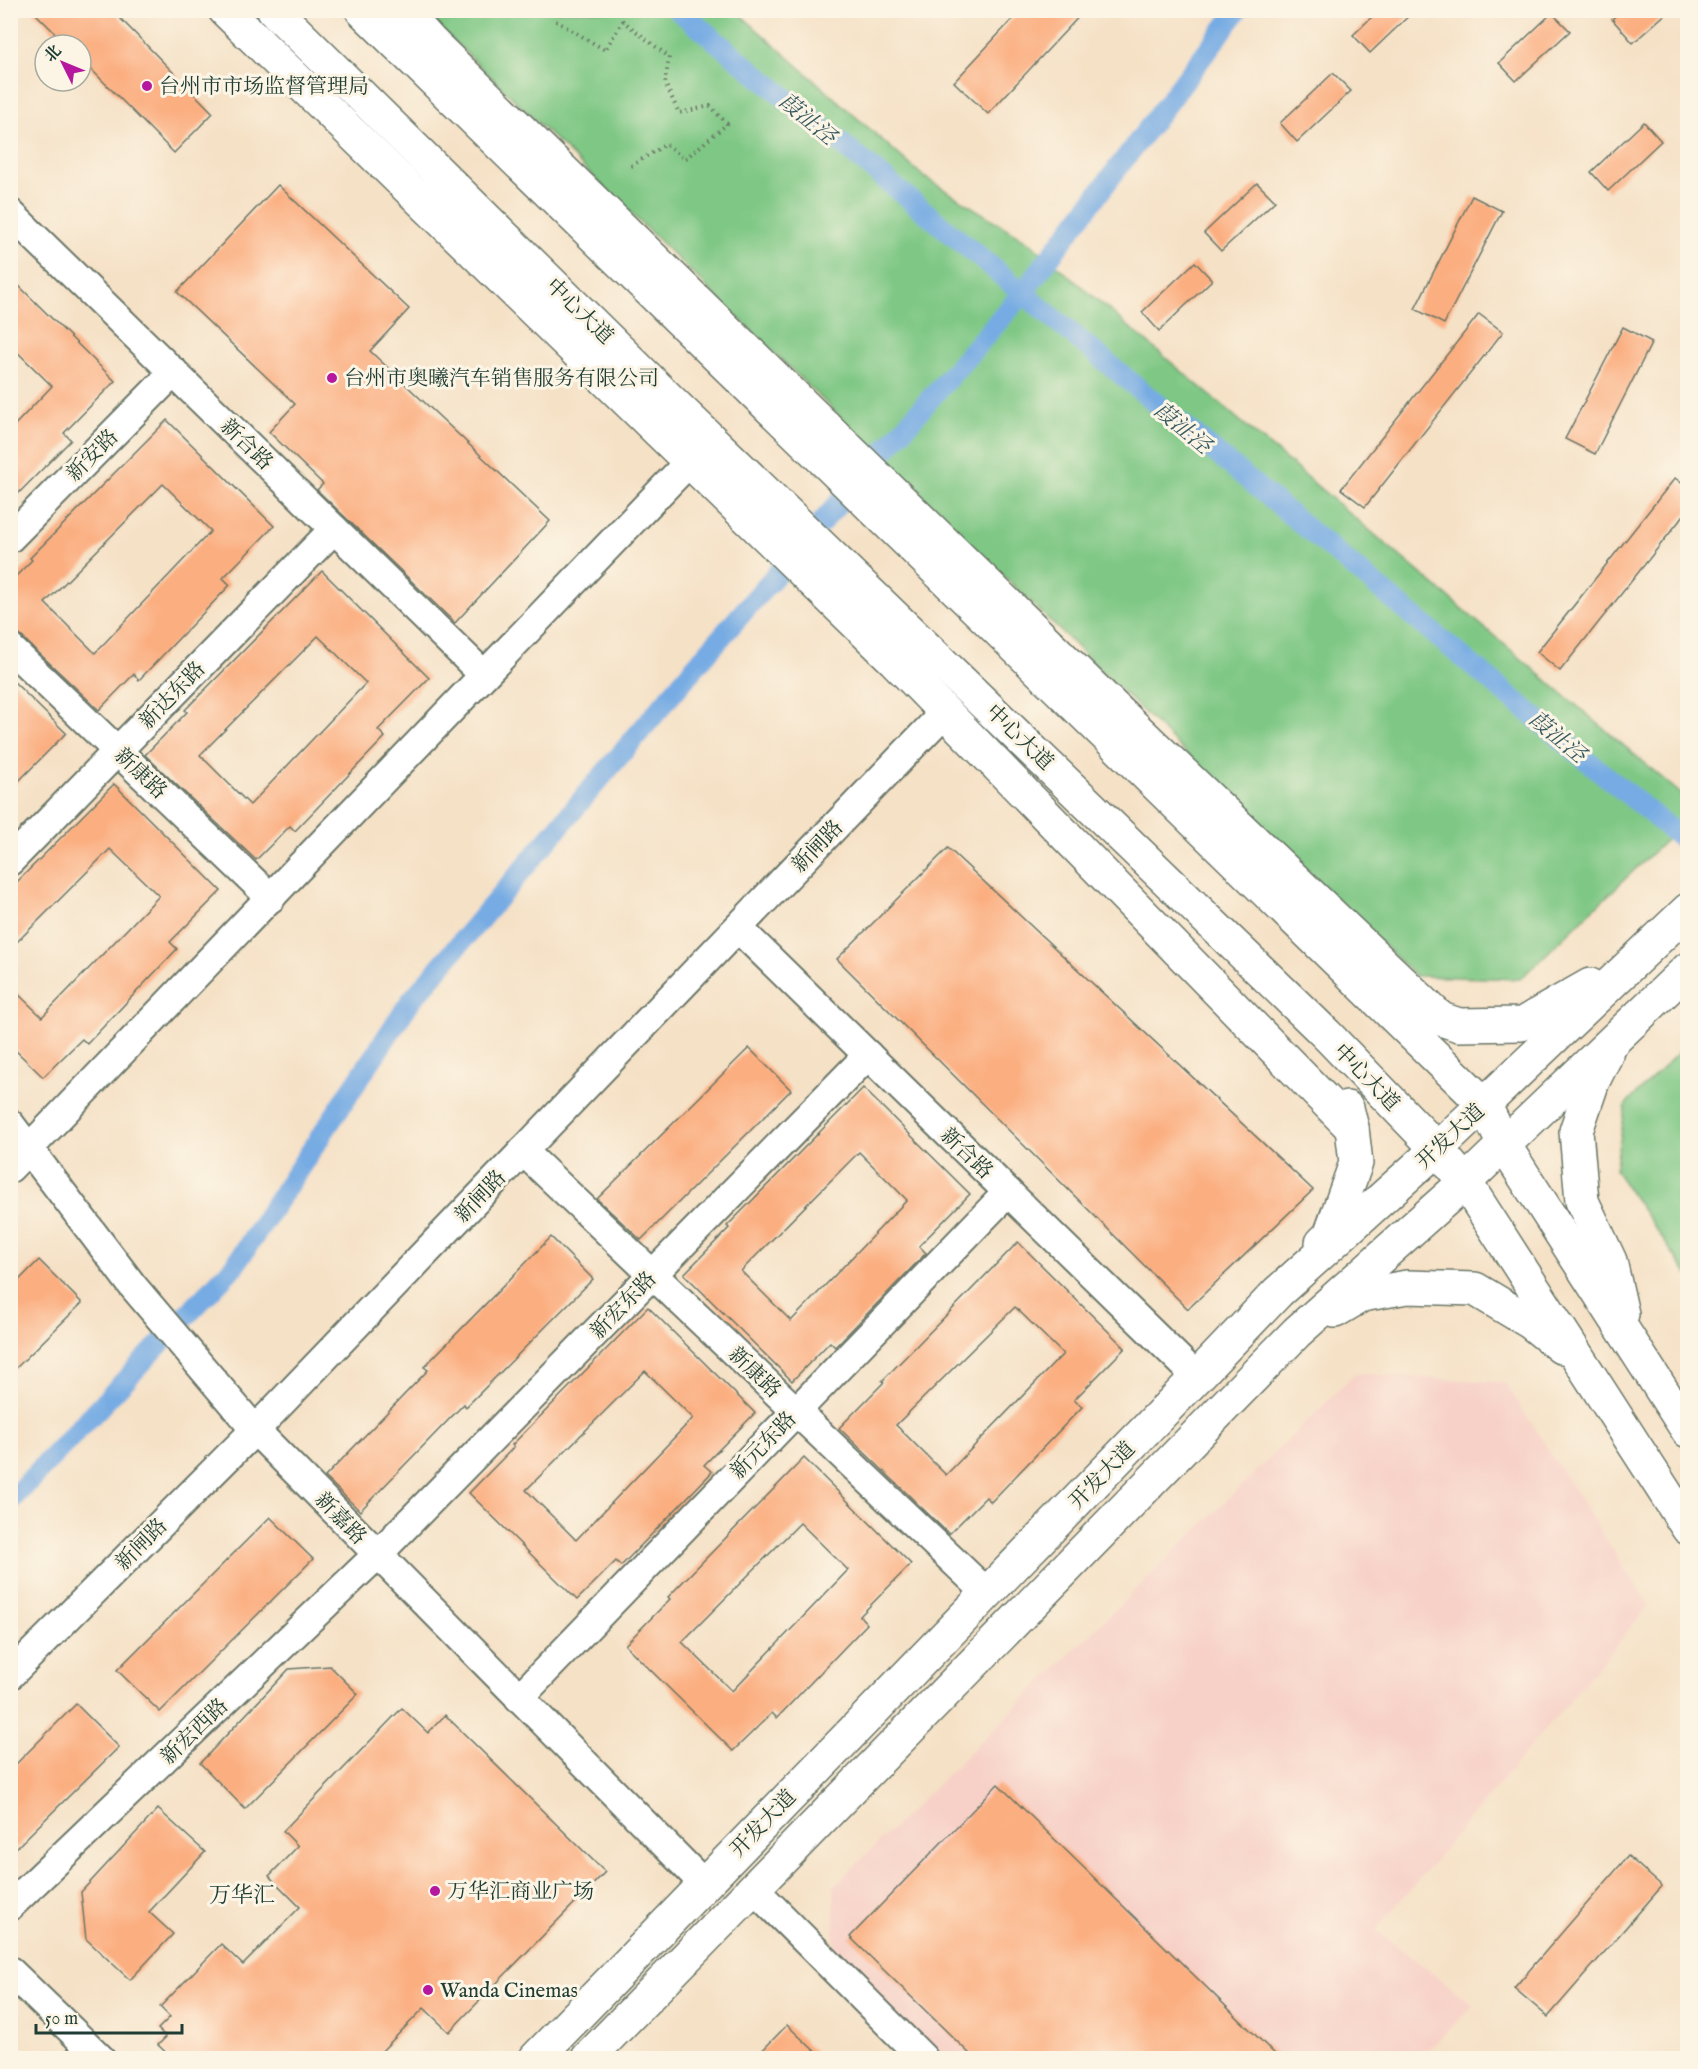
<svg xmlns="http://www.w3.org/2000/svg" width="1698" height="2069" font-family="'IM FELL English','Noto Serif SC',serif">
  <rect width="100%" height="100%" fill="#fcf5e5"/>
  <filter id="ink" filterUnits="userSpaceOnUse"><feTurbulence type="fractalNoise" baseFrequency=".0167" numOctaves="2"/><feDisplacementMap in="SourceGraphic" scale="12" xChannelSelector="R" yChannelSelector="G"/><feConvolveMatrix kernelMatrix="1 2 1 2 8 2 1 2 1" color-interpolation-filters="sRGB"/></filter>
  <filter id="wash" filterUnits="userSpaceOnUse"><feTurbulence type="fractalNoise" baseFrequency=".008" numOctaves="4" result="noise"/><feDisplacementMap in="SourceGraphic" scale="24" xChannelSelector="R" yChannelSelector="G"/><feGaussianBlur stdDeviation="1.35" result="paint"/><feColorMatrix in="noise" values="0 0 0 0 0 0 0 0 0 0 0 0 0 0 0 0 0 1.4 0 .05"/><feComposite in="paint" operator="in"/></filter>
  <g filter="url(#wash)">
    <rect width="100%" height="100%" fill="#f5e1c6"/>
    <path fill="#f7d1c7" d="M1356 1373 1505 1383 1649 1606 1376 1930 1474 2005 1420 2058H940L834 1956V1886Z"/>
    <g fill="#7ec784" stroke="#4e825c" stroke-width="1.5">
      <path d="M423 11H736L924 177 1030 243 1687 799V820L1520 979 1415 976Z"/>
      <path d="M1687 1044V1274L1615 1170 1626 1104Z"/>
    </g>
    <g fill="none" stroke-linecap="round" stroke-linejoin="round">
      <g stroke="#76abe3" stroke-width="21">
        <path d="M678 10 930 216 1688 844"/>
        <path d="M10 1501 235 1265 410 1002 695 667 1022 294 1238 10"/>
      </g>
    </g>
    <g id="blocks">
      <g fill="#fbaf81" fill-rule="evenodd">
        <path d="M32 10H112L213 113 174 153 81 59V45H67Z"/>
        <path d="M1021 10H1085L988 114 954 82Z"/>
        <path d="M1379 10H1415L1370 53 1353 35Z"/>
        <path d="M1622 10H1670L1633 43 1612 19Z"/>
        <path d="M1552 13 1570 31 1516 81 1499 63Z"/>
        <path d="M1333 73 1351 91 1297 142 1280 123Z"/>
        <path d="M1644 122 1661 141 1608 191 1591 172Z"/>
        <path d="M1257 183 1275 201 1221 251 1204 233Z"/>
        <path d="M278 185 409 309 370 351 550 521 455 623 317 490 323 484 269 432 295 404 177 292Z"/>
        <path d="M1472 196 1502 211 1444 324 1415 309Z"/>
        <path d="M1195 262 1212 280 1159 331 1142 312Z"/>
        <path d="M10 277 115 381 64 433 71 440 10 502V430L52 386 10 345Z"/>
        <path d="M1479 314 1503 332 1365 507 1341 489Z"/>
        <path d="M1623 327 1652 342 1595 454 1565 439Z"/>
        <path d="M167 420 274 526 223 578 230 585 139 680 134 674 99 710 21 636 10 629V582L32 560 30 558ZM163 484 211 531 95 653 45 603Z"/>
        <path d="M1675 478 1688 488V510L1560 671 1537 652Z"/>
        <path d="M322 571 429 678 378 730 385 737 295 831 290 826 256 860 145 755 187 712 185 710ZM318 636 366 683 250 805 200 755Z"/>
        <path d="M10 678 66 733 10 790Z"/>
        <path d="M114 784 221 891 170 942 177 949 87 1044 82 1039 43 1077 10 1045V986L42 1017 159 896 110 849 10 949V889Z"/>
        <path d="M948 848 1313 1190 1188 1309 837 959Z"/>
        <path d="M749 1048 791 1090 641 1240 597 1199Z"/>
        <path d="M863 1088 970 1194 919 1246 926 1253 835 1347 830 1342 792 1381 684 1274 729 1228 727 1226ZM859 1152 907 1200 791 1321 741 1271Z"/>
        <path d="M551 1237 593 1279 466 1407 464 1404 360 1511 325 1477 428 1370 424 1367Z"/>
        <path d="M1018 1242 1125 1348 1074 1400 1082 1407 991 1502 986 1497 949 1534 839 1428 884 1382 882 1381ZM1015 1307 1063 1354 946 1475 896 1425Z"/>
        <path d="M39 1260 82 1303 10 1374V1289Z"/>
        <path d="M648 1307 755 1413 704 1465 712 1472 621 1566 616 1561 577 1600 469 1493 514 1447 512 1445ZM645 1371 693 1418 576 1540 526 1490Z"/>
        <path d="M804 1458 911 1564 860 1616 867 1624 777 1718 772 1713 733 1751 625 1645 670 1599 668 1597ZM800 1523 848 1570 732 1691 682 1642Z"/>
        <path d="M270 1517 313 1559 160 1712 117 1670Z"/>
        <path d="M330 1666 358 1694 245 1809 200 1763 289 1669Z"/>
        <path d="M76 1704 119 1747 10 1854V1770Z"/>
        <path d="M402 1708 428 1733 445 1715 605 1872 449 2032 424 2008 375 2058H172L158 2045 166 2037 158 2029 170 2017 160 2007 221 1944 243 1965 300 1907 269 1876 298 1846 283 1831Z"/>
        <path d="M998 1784 1279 2058H974L850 1937Z"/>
        <path d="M158 1809 205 1852 149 1912 173 1934 130 1980 86 1939 81 1892Z"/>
        <path d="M1628 1856 1662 1886 1548 2017 1514 1988Z"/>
        <path d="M787 2025 822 2058H755Z"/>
      </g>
    </g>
  </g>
  <g filter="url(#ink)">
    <use href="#blocks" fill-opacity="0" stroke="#6a7667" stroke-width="1.5"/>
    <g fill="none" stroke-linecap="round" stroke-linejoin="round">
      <g stroke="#6a7667" stroke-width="32">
        <g id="minor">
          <path d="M10 213 484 675"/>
          <path d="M10 538 174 372"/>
          <path d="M10 648 271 898"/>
          <path d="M10 861 334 529"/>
          <path d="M738 928 1197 1377"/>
          <path d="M10 1124 132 1285 255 1430 704 1884"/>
          <path d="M523 1151 987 1593"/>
          <path d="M10 1168 689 462"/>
          <path d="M10 1675 255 1430 945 712"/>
          <path d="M519 1698 1008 1192"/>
          <path d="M754 1889 923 2058"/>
          <path d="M10 1906 377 1555 868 1055"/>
          <path d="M10 1971 100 2058"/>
        </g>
      </g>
      <g stroke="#6a7667" stroke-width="36">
        <g id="major">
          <path d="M225 10 894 660 1352 1128"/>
          <path d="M274 10 671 401 1326 1034 1437 1149 1465 1182 1688 1528"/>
          <path d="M362 10 1484 1104 1504 1145 1688 1431"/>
          <path d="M402 10 431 42 1105 699 1441 1019"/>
          <path d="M1420 1012 1459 1025 1522 1024 1590 985"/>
          <path d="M1606 1055 1593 1081 1576 1131 1582 1201 1610 1261 1622 1314"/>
          <path d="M1322 1243 1330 1235 1356 1163 1352 1128 1347 1108"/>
          <path d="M1335 1311 1362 1295 1407 1287 1475 1289 1530 1322 1561 1347"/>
          <path d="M536 2058 1197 1377 1278 1292 1437 1149 1688 910"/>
          <path d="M588 2058 1297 1332 1465 1182 1688 969"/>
        </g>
      </g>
      <path stroke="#6a7667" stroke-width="4" stroke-dasharray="1.5 4.5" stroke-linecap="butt" d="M556 21 605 50 623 21 669 57 665 83 679 113 710 106 727 124 685 159 666 144 628 168"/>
      <use href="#minor" stroke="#fff" stroke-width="28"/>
      <use href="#major" stroke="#fff" stroke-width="33"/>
    </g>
  </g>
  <g fill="#b5179e" stroke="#fcf5e5" stroke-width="2">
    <circle cx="147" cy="86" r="6"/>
    <circle cx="332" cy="378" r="6"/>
    <circle cx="435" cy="1891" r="6"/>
    <circle cx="428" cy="1990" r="6"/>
  </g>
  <g text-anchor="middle" stroke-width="6" stroke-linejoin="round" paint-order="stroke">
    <g font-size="21" fill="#1f3d34" stroke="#fcf5e5" text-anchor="start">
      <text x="159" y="93">台州市市场监督管理局</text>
      <text x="344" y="385">台州市奥曦汽车销售服务有限公司</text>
      <text x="447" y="1898">万华汇商业广场</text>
      <text x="440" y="1997">Wanda Cinemas</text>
    </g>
    <g font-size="21" fill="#1f3d34" stroke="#fcf5e5">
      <text transform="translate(580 311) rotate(44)" y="7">中心大道</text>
      <text transform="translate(247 444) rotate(44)" y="7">新合路</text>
      <text transform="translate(92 455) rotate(-45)" y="7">新安路</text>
      <text transform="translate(172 695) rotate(-46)" y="7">新达东路</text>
      <text transform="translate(1020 737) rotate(44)" y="7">中心大道</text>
      <text transform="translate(141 773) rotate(44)" y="7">新康路</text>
      <text transform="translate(817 846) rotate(-46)" y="7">新闸路</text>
      <text transform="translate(1367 1077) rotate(46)" y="7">中心大道</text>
      <text transform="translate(1450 1136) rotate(-43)" y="7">开发大道</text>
      <text transform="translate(967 1153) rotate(44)" y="7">新合路</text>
      <text transform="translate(480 1196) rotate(-46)" y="7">新闸路</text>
      <text transform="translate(623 1305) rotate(-46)" y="7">新宏东路</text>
      <text transform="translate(755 1372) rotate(44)" y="7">新康路</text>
      <text transform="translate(763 1445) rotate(-46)" y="7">新元东路</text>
      <text transform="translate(1102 1475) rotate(-46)" y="7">开发大道</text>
      <text transform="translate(341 1518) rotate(46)" y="7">新嘉路</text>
      <text transform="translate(141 1544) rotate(-45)" y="7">新闸路</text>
      <text transform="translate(194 1731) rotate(-44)" y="7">新宏西路</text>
      <text transform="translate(763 1823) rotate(-46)" y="7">开发大道</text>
    </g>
    <g font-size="22" font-style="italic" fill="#355860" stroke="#fcf5e5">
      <text transform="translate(808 118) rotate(40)" y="8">葭沚泾</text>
      <text transform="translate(1183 427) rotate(40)" y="8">葭沚泾</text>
      <text transform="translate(1558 736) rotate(40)" y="8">葭沚泾</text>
    </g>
    <g font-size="22" fill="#1f3d34" stroke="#fcf5e5">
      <text x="242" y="1902">万华汇</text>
    </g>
  </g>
  <rect width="1698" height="2069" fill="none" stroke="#fcf5e5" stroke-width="36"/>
  <g transform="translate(63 63) rotate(313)"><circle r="28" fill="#fcf5e5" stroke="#a4ab9e" stroke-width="1.5"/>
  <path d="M0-4.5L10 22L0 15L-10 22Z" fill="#b5179e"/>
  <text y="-9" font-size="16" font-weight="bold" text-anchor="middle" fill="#1f3d34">北</text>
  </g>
  <path d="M36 2024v9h146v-9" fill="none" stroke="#1f3d34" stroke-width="3"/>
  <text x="45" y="2024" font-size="18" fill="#1f3d34" stroke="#fcf5e5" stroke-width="4.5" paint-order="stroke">50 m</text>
</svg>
